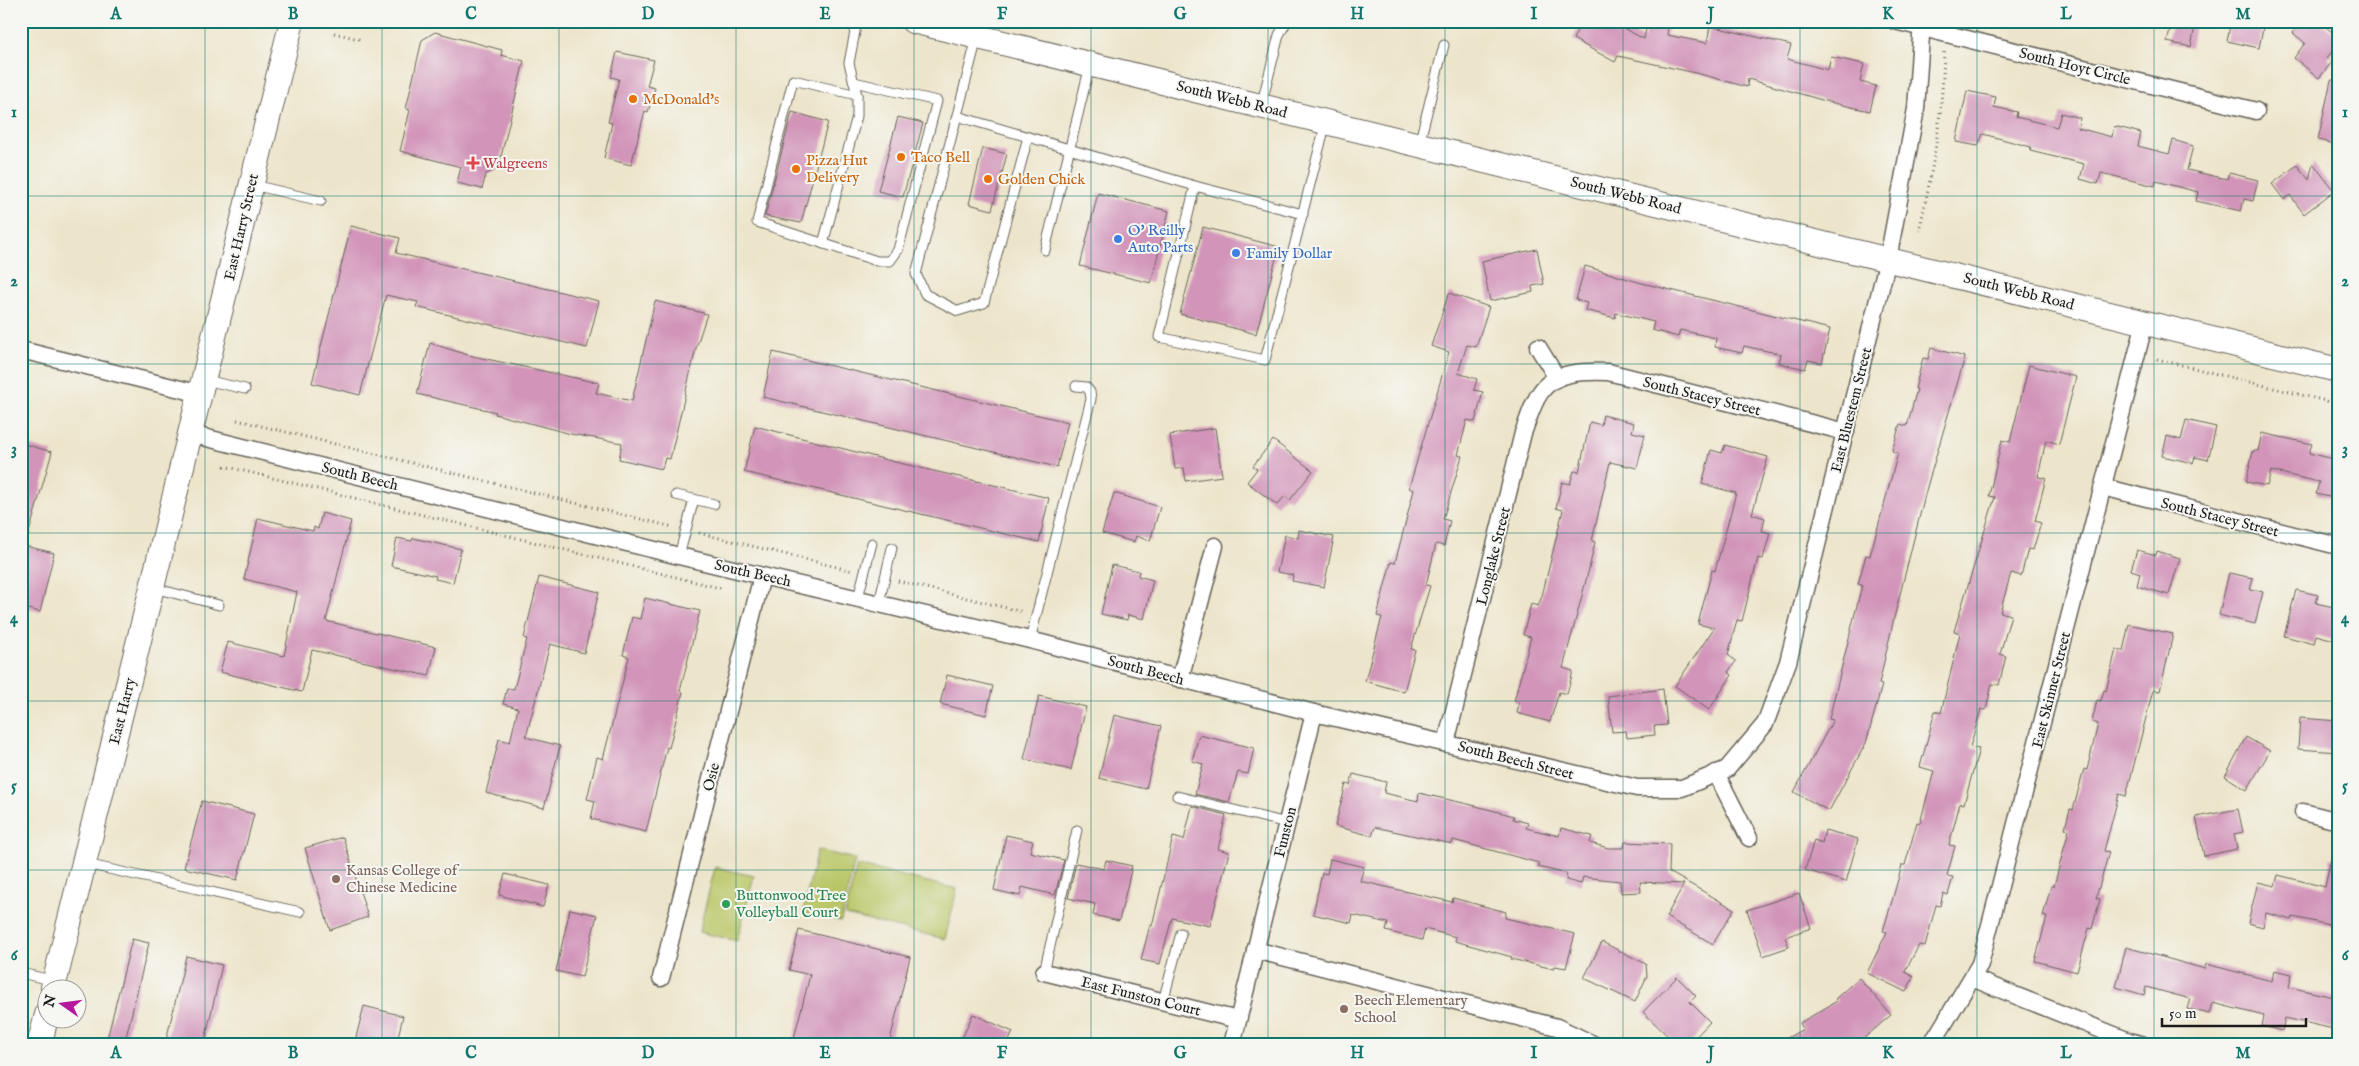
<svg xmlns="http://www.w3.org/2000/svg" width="2359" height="1066" font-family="'IM FELL English',serif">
  <rect width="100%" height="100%" fill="#f6f6f2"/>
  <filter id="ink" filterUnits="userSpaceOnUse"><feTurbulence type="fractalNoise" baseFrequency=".02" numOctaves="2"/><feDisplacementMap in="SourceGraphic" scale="10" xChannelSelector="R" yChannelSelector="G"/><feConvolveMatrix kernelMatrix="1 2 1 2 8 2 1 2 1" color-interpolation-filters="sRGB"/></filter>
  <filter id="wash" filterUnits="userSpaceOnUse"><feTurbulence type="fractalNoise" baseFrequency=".0096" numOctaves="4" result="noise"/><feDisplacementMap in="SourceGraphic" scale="20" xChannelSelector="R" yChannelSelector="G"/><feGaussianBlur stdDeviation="1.12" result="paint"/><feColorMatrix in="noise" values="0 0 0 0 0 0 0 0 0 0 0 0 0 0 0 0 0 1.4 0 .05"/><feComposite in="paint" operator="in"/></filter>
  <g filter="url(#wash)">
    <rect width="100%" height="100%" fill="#ede5cb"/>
    <g fill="#bac769" stroke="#6b7242">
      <path d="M817 850 855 859 841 921 803 913Z"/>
      <path d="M857 865 957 889 945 939 845 915Z"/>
      <path d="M715 867 754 876 737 941 699 932Z"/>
    </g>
    <g id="blocks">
      <g fill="#d295b9">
        <path d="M1582 21H1610L1644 39 1647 24 1668 28 1667 35 1707 43 1710 26 1791 45 1787 59 1828 70 1831 57 1864 64 1860 82 1876 86 1870 111 1829 102 1748 79 1747 87 1700 74 1618 56 1615 62 1573 39Z"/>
        <path d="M2172 21H2196L2191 47 2167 42Z"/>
        <path d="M2231 21H2256L2255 26 2263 28 2259 48 2227 41Z"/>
        <path d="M2302 21H2319L2338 37V44L2327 58 2332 62 2319 78 2294 58 2305 43 2293 33Z"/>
        <path d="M435 32 502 50 501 55 524 61 498 169 486 174 482 189 457 183 461 167 400 151 410 110 406 109 422 40Z"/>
        <path d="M617 52 654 60 647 86 655 88 648 112 645 111 631 165 604 158 612 123 608 122 619 79 611 77Z"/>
        <path d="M2331 80 2338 81V145L2318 140Z"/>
        <path d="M1967 91 1996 97 1994 107 2017 112 2016 117 2057 127 2061 113 2080 118 2078 128 2112 137 2114 126 2141 133 2138 146 2169 154 2173 140 2193 146 2187 170 2227 179 2229 173 2258 180 2253 201 2244 199 2241 211 2196 201 2198 192 2156 181 2155 186 2101 173 2098 184 2080 179 2084 164 2030 151 2031 147 1983 134 1978 146 1956 142Z"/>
        <path d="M792 112 828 122 801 223 765 216Z"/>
        <path d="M898 117 923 123 903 197 878 191Z"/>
        <path d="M983 148 1007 154 992 210 969 204Z"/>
        <path d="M2313 163 2334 191 2304 214 2290 195 2284 200 2272 184 2297 165 2309 180Z"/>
        <path d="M1098 193 1169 211 1151 283 1080 266Z"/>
        <path d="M351 226 400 238 396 253 599 301 587 348 416 307 418 302 386 295 360 395 312 383Z"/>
        <path d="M1203 227 1279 247 1256 334 1180 314Z"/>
        <path d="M1537 249 1544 284 1532 286 1533 292 1490 301 1482 261Z"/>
        <path d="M1585 266 1638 282 1830 329 1822 363 1808 360 1805 369 1779 363 1781 354 1744 346 1742 353 1715 347 1716 338 1680 330 1678 337 1652 330 1654 322 1616 313 1615 318 1585 310 1587 303 1576 300Z"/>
        <path d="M1449 293 1489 307 1476 347 1467 345 1458 373 1477 379 1474 390 1483 392 1475 422 1467 420 1458 455 1462 456 1443 519 1450 521 1444 546 1436 544 1426 585 1430 586 1411 649 1415 650 1404 692 1365 681 1382 617 1377 616 1391 562 1395 563 1414 490 1409 488 1449 352 1431 346Z"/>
        <path d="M655 301 707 314 696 348 670 459 665 458 662 469 619 459 622 443 571 434 495 414 496 412 417 394 430 343 468 355 599 383 596 393 632 401Z"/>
        <path d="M1931 348 1965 357 1927 487 1894 618 1879 684 1882 685 1866 743 1829 811 1794 792 1833 720 1829 719 1862 585 1858 584 1866 555 1870 556 1898 453 1892 451 1900 424 1907 426 1917 389H1915L1923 358 1928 359Z"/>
        <path d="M773 352 1068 422 1057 467 763 397Z"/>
        <path d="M2029 365 2076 377 2059 444 2046 440 2038 477 2046 478 2035 521 2041 523 2033 550 2028 549 2021 576 2011 573 2000 612 2011 615 2000 654 2006 656 1999 685 1992 684 1986 710 1981 709 1970 747 1979 749 1964 804 1960 803 1949 845 1955 846 1947 876 1953 877 1948 895 1943 893 1940 906 1936 905 1925 946 1919 945 1905 972 1914 976 1906 992 1867 973 1887 932 1883 931 1892 901 1902 865H1905L1917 822 1920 823 1934 771 1920 767 1935 711 1941 713 1960 633 1954 631 1995 497 1989 496 2002 440 2010 442Z"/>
        <path d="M1603 415 1634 423 1632 432 1645 435 1637 468 1610 462 1592 541 1595 542 1589 569 1563 668 1573 671 1567 694 1559 692 1550 722 1517 713 1519 703 1514 701 1531 637 1523 635 1531 604 1538 606 1542 596 1563 510 1556 508 1562 482 1570 484 1574 471 1579 472 1590 422 1601 425Z"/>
        <path d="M2186 420 2216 427 2208 460 2195 457 2193 463 2162 456 2167 436 2181 440Z"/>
        <path d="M755 426 891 461 1049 498 1039 542 744 472Z"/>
        <path d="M1215 428 1222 476 1186 481 1184 468 1175 469 1170 435Z"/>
        <path d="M2262 433 2312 444 2309 453 2338 460V499L2316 494 2319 482 2271 471 2267 486 2246 482 2253 451H2258Z"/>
        <path d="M1273 440 1313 471 1290 500 1285 496 1277 505 1247 482 1257 469 1253 466Z"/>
        <path d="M21 443 52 452 26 543H21Z"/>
        <path d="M1725 445 1768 457 1752 514 1765 518 1762 531 1770 533 1763 559 1758 558 1742 621 1737 620 1728 655 1736 661 1728 672 1732 675 1709 710 1675 686 1714 628 1698 624 1712 570 1715 571 1736 493 1702 484 1711 450 1722 453Z"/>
        <path d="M1114 493 1160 507 1150 541 1136 536 1134 542 1102 533Z"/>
        <path d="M322 513 351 521 326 621 436 647 429 676 312 650 302 692 220 672 228 642 284 656 297 592 244 579 258 518 313 531 314 527 318 529Z"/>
        <path d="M1299 530 1334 537 1324 587 1292 581 1293 575 1277 572 1285 535 1298 538Z"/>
        <path d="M397 538 412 541 413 538 461 549 453 583 435 579 436 576 391 566Z"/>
        <path d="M21 545 54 553 40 612 21 607Z"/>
        <path d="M2137 550 2156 555 2157 551 2180 558 2169 595 2137 586 2140 573 2131 570Z"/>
        <path d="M1112 565 1139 571 1138 576 1153 580 1144 619 1128 615 1127 620 1101 614Z"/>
        <path d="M2229 573 2253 578 2250 589 2263 592 2255 624 2219 615Z"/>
        <path d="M539 577 599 592 584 653 550 644 526 737 560 746 544 808 486 793 499 739 510 742 518 708 503 704 507 688 514 689 527 639 524 638Z"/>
        <path d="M2296 590 2318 595 2316 603 2338 608V641L2316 635 2314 644 2284 636Z"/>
        <path d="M645 598 700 611 680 691 683 692 669 748 667 747 646 832 591 819 595 801 587 799 597 757 603 759 629 657 623 655 632 617 640 619Z"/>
        <path d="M2129 624 2173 634 2160 691 2153 690 2126 796 2119 794 2104 851 2109 852 2096 898 2100 899 2092 929 2089 928 2077 972 2035 961 2047 917 2043 916 2051 886H2054L2069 830 2065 828 2070 809 2073 810 2084 769 2087 770 2098 724 2092 722 2097 700 2101 701 2104 690 2106 691 2116 649 2123 651Z"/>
        <path d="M947 675 993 686 986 715 940 704Z"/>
        <path d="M1663 689 1667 725 1654 726 1655 735 1627 738 1626 731 1612 732 1608 696Z"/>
        <path d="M1039 696 1086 707 1071 770 1024 759Z"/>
        <path d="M1114 715 1161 726 1146 789 1099 778Z"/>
        <path d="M2300 718 2338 721V752L2298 749Z"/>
        <path d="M1199 735 1254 748 1248 774 1238 772 1229 802 1195 794 1203 764 1192 761Z"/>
        <path d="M2246 737 2270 751 2247 790 2225 776Z"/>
        <path d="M1353 774 1386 782 1384 793 1418 801 1419 793 1472 805 1514 816 1513 819 1528 823 1526 828 1559 836 1561 828 1592 836 1590 843 1608 848H1624L1625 842 1670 844 1669 872 1734 909 1713 944 1666 917 1684 884 1640 882 1641 892 1621 893 1620 881 1583 877 1581 884 1566 880 1567 874 1538 867 1539 863 1453 840 1452 844 1375 827 1372 836 1335 826 1346 784 1350 785Z"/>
        <path d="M202 801 254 814 237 880 184 868Z"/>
        <path d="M1192 806 1226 815 1218 849 1229 852 1210 926 1172 918 1160 964 1141 960 1150 925 1152 926 1173 837 1184 840Z"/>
        <path d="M2238 809 2243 832 2234 834 2237 849 2204 856 2196 817Z"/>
        <path d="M1825 830 1858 839 1846 882 1805 870 1814 840 1822 843Z"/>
        <path d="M1006 835 1033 841 1030 852 1064 860 1055 895 1022 887 1020 896 994 890Z"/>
        <path d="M343 837 368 917 330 930 305 848Z"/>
        <path d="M2331 858H2338V927L2293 917 2292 920 2266 913 2263 927 2248 923 2258 882 2275 886 2278 875 2325 887Z"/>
        <path d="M1330 859 1364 867 1360 881 1452 902 1453 898 1506 912 1505 918 1575 934 1566 968 1555 966 1554 969 1511 959 1512 957 1455 941 1456 937 1425 929 1422 940 1386 931 1388 923 1353 915 1351 923 1313 914 1322 873 1327 874Z"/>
        <path d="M1106 860 1132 866 1119 921 1093 915 1095 904 1068 898 1076 863 1104 869Z"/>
        <path d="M505 874 549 885 543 907 499 895Z"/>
        <path d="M1799 893 1811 928 1785 937 1789 947 1763 956 1747 910Z"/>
        <path d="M570 909 597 915 582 977 556 971Z"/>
        <path d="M799 930 910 957 889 1045H805L793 1042 810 975 789 970Z"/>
        <path d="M132 939 149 943 124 1045H114L106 1043Z"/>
        <path d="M1602 942 1646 964 1647 976 1635 1002 1584 978Z"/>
        <path d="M2126 947 2205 969 2206 964 2272 981 2274 970 2292 974 2289 987 2338 998V1030L2285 1018 2282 1031 2262 1026 2264 1016 2213 1003 2210 1014 2188 1009 2191 999 2146 987 2144 995 2116 987Z"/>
        <path d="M186 956 222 965 204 1045H165Z"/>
        <path d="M1677 977 1696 996 1690 1002 1710 1022 1688 1045H1677L1643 1012Z"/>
        <path d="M1859 978 1891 1015 1856 1045H1775L1803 1029 1800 1023 1837 1001 1835 999Z"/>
        <path d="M364 1006 403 1016 396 1045H354Z"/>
        <path d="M973 1014 1013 1032 1007 1045H959Z"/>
      </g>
    </g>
  </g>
  <g filter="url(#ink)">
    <use href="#blocks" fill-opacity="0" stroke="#656259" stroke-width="1"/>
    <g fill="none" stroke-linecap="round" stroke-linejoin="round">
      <g stroke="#656259" stroke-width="11">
        <g id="lane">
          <path d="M977 38 916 274 925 294 958 311 984 303 1028 137"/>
          <path d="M854 82 937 101 898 250 890 261H877L757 222 793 80 857 95"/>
          <path d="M1261 106 1279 35 1287 21"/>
          <path d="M957 116 1195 186 1159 337 1265 360 1326 122"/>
          <path d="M1419 144 1444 45"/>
          <path d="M253 185 321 201"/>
          <path d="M1195 186 1303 214"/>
          <path d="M823 244 857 116V95L849 63 857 21"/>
          <path d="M1045 250 1090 65"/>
          <path d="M205 380 245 389"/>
          <path d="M676 495 714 504"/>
          <path d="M679 556 694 499"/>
          <path d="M154 588 219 605"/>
          <path d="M858 598 872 543"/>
          <path d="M879 603 892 548"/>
          <path d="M1030 640 1091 399 1090 392 1086 387 1076 386"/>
          <path d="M1177 796 1287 823"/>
          <path d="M86 864 300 912"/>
          <path d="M1044 972 1077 830"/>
          <path d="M21 973 55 981"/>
          <path d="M1163 1002 1181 933"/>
        </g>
      </g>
      <g stroke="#656259" stroke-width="19">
        <g id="street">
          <path d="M1895 21 2256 111"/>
          <path d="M1538 347 1557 378"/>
          <path d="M21 350 201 394"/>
          <path d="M191 434 679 556 1030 640 1314 713 1637 788H1682L1727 769 1765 724 1788 662 1888 259 1916 109 1922 21"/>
          <path d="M2103 487 2338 546"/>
          <path d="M1180 679 1215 546"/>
          <path d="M1446 743 1523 433C1528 421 1532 404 1540 393 1554 371 1584 371 1608 372L1846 432"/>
          <path d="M1716 773 1749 838"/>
          <path d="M2303 812 2338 821"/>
          <path d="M1255 950 1557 1027 1595 1045"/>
          <path d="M1044 972 1238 1020"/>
          <path d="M661 978 762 576"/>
          <path d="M1972 978 2129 1041 2143 1045"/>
          <path d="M1232 1045 1314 713"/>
          <path d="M1929 1045 1936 1037 1980 964 2145 322"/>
        </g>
      </g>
      <g stroke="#656259" stroke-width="26">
        <g id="secondary">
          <path d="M913 21 2338 370"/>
          <path d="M53 988 292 21"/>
          <path d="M39 1045 48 1011"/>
        </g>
      </g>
      <g stroke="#656259" stroke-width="3" stroke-dasharray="1 4" stroke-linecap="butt">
        <path d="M334 33 363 40"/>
        <path d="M1919 231C1933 171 1943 112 1944 49"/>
        <path d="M2157 359 2338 404"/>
        <path d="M237 420 673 527"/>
        <path d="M224 466 724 589"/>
        <path d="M699 533 853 571"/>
        <path d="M898 581 1023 612"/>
      </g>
      <use href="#lane" stroke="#fff" stroke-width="9"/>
      <use href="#street" stroke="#fff" stroke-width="16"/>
      <use href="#secondary" stroke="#fff" stroke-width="24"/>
    </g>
  </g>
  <path fill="none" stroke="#0f766e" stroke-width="1" stroke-opacity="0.55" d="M205 21V1045M382 21V1045M559 21V1045M736 21V1045M914 21V1045M1091 21V1045M1268 21V1045M1445 21V1045M1623 21V1045M1800 21V1045M1977 21V1045M2154 21V1045M21 196H2338M21 364H2338M21 533H2338M21 701H2338M21 870H2338"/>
  <g fill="#e8710a" stroke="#f6f6f2" stroke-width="2">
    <circle cx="633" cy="99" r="5"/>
    <circle cx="901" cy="157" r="5"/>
    <circle cx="796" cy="169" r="5"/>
    <circle cx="988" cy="179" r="5"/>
  </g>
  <path fill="#e0444e" stroke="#f6f6f2" stroke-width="2" d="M470.5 155.5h5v5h5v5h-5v5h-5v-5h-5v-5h5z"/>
  <g fill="#3f7fe0" stroke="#f6f6f2" stroke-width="2">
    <circle cx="1118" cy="239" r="5"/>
    <circle cx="1236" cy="253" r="5"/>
  </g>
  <g fill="#8d6e63" stroke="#f6f6f2" stroke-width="2">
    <circle cx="336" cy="879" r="5"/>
    <circle cx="1344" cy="1009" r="5"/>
  </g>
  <circle fill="#2e9e5b" stroke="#f6f6f2" stroke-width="2" cx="726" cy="904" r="5"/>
  <g text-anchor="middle" stroke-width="4" stroke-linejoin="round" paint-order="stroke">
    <g font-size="15" fill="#1c1c1c" stroke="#f6f6f2">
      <text transform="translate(2075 66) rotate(14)" y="5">South Hoyt Circle</text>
      <text transform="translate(1232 99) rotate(14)" y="5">South Webb Road</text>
      <text transform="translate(1626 195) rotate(14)" y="5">South Webb Road</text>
      <text transform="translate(241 227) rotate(-77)" y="5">East Harry Street</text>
      <text transform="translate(2019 291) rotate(14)" y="5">South Webb Road</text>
      <text transform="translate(1702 396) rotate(14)" y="5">South Stacey Street</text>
      <text transform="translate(1851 410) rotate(-76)" y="5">East Bluestem Street</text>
      <text transform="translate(360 476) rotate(14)" y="5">South Beech</text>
      <text transform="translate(2220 517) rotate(14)" y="5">South Stacey Street</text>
      <text transform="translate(1493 556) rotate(-76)" y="5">Longlake Street</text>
      <text transform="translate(753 573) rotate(13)" y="5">South Beech</text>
      <text transform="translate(1146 670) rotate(15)" y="5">South Beech</text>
      <text transform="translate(2051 690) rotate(-76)" y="5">East Skinner Street</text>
      <text transform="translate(122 711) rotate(-76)" y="5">East Harry</text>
      <text transform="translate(1516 760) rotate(14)" y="5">South Beech Street</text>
      <text transform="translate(711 777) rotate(-76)" y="5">Osie</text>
      <text transform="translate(1285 832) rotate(-76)" y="5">Funston</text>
      <text transform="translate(1141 996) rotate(14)" y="5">East Funston Court</text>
    </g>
    <g font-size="15" fill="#c56008" stroke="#f6f6f2" text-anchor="start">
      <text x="643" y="104">McDonald's</text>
      <text x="911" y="162">Taco Bell</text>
      <text x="806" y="165">Pizza Hut<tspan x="806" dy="17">Delivery</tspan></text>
      <text x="998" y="184">Golden Chick</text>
    </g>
    <g font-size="15" fill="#be3a42" stroke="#f6f6f2" text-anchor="start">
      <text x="483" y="168">Walgreens</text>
    </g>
    <g font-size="15" fill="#366cbe" stroke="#f6f6f2" text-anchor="start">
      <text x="1128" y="235">O' Reilly<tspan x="1128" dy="17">Auto Parts</tspan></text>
      <text x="1246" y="258">Family Dollar</text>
    </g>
    <g font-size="15" fill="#785e54" stroke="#f6f6f2" text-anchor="start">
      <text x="346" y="875">Kansas College of<tspan x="346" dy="17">Chinese Medicine</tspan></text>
      <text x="1354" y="1005">Beech Elementary<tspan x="1354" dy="17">School</tspan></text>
    </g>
    <g font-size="15" fill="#27864d" stroke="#f6f6f2" text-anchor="start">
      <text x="736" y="900">Buttonwood Tree<tspan x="736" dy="17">Volleyball Court</tspan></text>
    </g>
  </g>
  <rect width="2359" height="1066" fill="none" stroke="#f6f6f2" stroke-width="55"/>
  <g transform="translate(62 1004) rotate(284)"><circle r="24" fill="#f6f6f2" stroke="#9f9f9c"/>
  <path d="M0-4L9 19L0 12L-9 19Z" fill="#b5179e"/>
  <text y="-8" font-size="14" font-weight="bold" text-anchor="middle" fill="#1c1c1c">N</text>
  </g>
  <path d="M2162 1018v8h144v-8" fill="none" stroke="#1c1c1c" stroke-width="2.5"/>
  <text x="2169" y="1018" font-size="15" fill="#1c1c1c" stroke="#f6f6f2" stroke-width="4" paint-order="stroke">50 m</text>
  <rect x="28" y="28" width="2304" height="1010" fill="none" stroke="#0f766e" stroke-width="2"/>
  <g font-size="16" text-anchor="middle" font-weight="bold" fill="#0f766e">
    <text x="116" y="19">A</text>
    <text x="293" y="19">B</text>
    <text x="471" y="19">C</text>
    <text x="648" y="19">D</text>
    <text x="825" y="19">E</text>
    <text x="1002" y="19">F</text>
    <text x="1180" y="19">G</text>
    <text x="1357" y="19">H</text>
    <text x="1534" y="19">I</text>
    <text x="1711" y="19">J</text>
    <text x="1888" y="19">K</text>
    <text x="2066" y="19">L</text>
    <text x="2243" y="19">M</text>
    <text x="14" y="117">1</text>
    <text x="2345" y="117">1</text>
    <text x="14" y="286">2</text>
    <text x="2345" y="286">2</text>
    <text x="14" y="454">3</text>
    <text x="2345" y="454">3</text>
    <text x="14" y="623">4</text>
    <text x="2345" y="623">4</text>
    <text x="14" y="791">5</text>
    <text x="2345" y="791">5</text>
    <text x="14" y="960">6</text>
    <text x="2345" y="960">6</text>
    <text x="116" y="1058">A</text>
    <text x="293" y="1058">B</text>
    <text x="471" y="1058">C</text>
    <text x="648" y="1058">D</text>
    <text x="825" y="1058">E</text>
    <text x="1002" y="1058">F</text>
    <text x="1180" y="1058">G</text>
    <text x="1357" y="1058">H</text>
    <text x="1534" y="1058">I</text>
    <text x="1711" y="1058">J</text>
    <text x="1888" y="1058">K</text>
    <text x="2066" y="1058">L</text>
    <text x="2243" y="1058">M</text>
  </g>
</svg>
